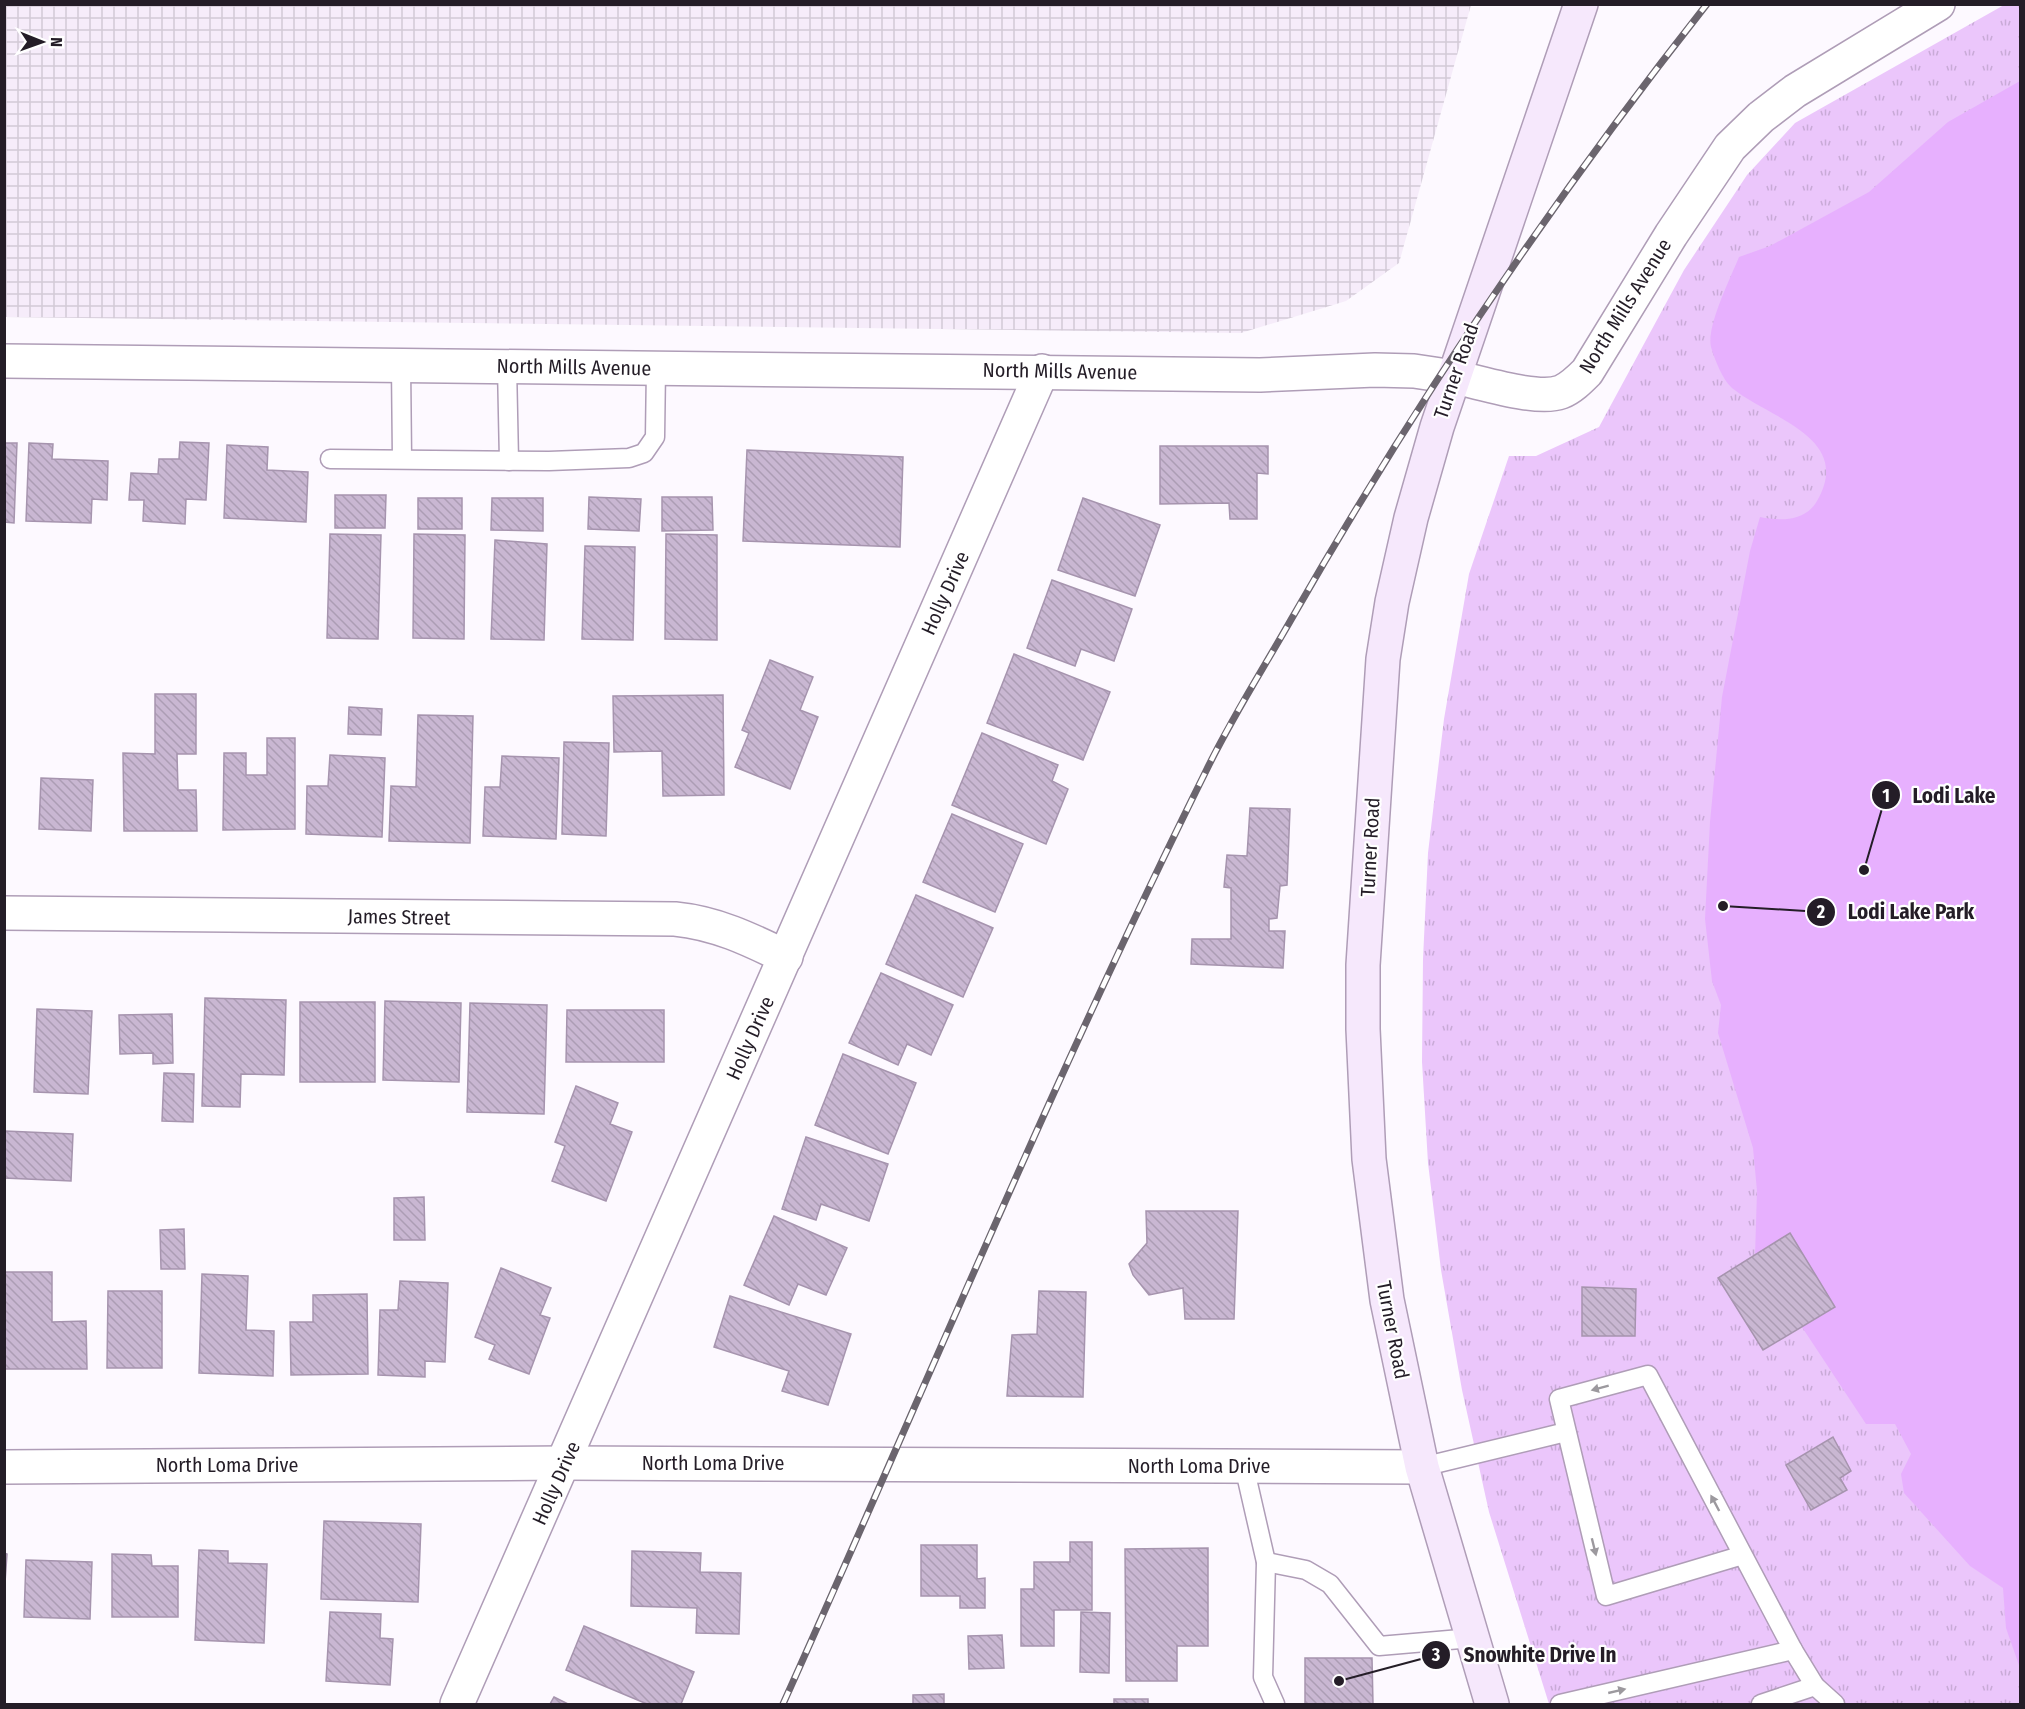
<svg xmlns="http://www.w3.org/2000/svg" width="2025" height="1709" font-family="'Fira Sans Condensed',sans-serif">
  <defs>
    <pattern id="industrial-grid" width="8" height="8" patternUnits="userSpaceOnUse" patternTransform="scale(1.5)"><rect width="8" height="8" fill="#f6ecfa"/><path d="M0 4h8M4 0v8" fill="none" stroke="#d3cad6"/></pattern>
    <pattern id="park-tufts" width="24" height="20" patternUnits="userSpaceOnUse" patternTransform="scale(1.5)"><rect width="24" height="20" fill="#ebc6fb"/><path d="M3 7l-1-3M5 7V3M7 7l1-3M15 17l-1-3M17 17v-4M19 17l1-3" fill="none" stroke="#c9aad7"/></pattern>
    <pattern id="building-back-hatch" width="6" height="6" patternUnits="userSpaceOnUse" patternTransform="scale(1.5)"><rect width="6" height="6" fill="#c9b7d2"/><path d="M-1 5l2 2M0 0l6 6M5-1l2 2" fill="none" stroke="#ac9db4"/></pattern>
  </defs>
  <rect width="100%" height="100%" fill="#fdf9ff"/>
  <path fill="url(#industrial-grid)" d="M5 4H1471V5L1399 263 1346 301 1241 333 5 317Z"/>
  <path fill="url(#park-tufts)" d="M2004 5H2020V1704H1549L1489 1512 1462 1390 1441 1270 1428 1163 1422 1062 1423 959 1428 853 1444 719 1469 574 1509 456H1536L1599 427 1684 270 1747 175 1795 123Z"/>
  <path fill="#e7b0fe" d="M2020 81V1668L2006 1628 2003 1588 1970 1566 1904 1493 1901 1474 1911 1454 1895 1424H1866L1755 1256 1757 1191 1753 1148 1718 1033 1721 1005 1712 981 1705 919 1710 822 1722 697 1750 551 1760 517C1780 521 1805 522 1817 501 1854 437 1770 419 1732 388 1722 379 1715 360 1711 347 1706 327 1731 277 1739 257L1770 246 1869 192 1948 122Z"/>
  <g fill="url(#building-back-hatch)" stroke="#a694ae" stroke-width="1.5">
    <path d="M180 442 209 443 206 500 186 499 185 524 143 521 144 500H129L131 473 158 474 159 459H179Z"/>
    <path d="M4 443H17L14 523 4 522Z"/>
    <path d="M29 443 53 444 52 459 108 461 107 500 92 499 91 523 26 521Z"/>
    <path d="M227 445 268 447 267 470 308 472 306 522 224 518Z"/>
    <path d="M1160 446H1268V474L1257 473V519H1230L1229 503 1160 504Z"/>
    <path d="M747 450 903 457 900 547 743 541Z"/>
    <path d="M335 495H386L385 528H335Z"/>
    <path d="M589 497 641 499 639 531 588 529Z"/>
    <path d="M662 497H712L713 530 662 531Z"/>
    <rect x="418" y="498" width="44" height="31"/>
    <path d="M492 498H543V531L491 530Z"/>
    <path d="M1083 498 1160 525 1135 596 1058 570Z"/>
    <path d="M330 534 381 535 378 639 327 638Z"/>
    <path d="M414 534 465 535 464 639 413 638Z"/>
    <path d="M666 534 717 535V640L665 639Z"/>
    <path d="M495 540 547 544 544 640 491 639Z"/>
    <path d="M585 546 635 547 633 640 582 639Z"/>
    <path d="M1052 580 1132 609 1114 661 1081 649 1075 666 1027 648Z"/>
    <path d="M1014 654 1110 692 1083 760 987 723Z"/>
    <path d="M770 660 813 677 800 710 818 717 790 789 735 767 749 733 742 730Z"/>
    <path d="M155 694H196V754H177L178 790H196L197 831H124L123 753 155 754Z"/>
    <path d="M723 695 724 795 663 796 662 751 614 752 613 696Z"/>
    <path d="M349 707 382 709 381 735 348 734Z"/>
    <path d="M418 715 473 716 470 843 389 841 391 786 416 787Z"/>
    <path d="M982 733 1058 765 1052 781 1068 789 1046 844 952 805Z"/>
    <path d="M267 738H295V829L223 830 224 753H246V775H267Z"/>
    <path d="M564 742 609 743 606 836 562 834Z"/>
    <path d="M330 755 385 758 382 837 306 834 307 786H328Z"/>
    <path d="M502 756 559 758 556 839 483 836 485 787H500Z"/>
    <path d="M41 778 93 780 91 831 39 829Z"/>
    <path d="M1250 808 1290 809 1287 885 1280 886 1277 918 1269 919V931H1285L1283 968 1191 964 1192 939H1231V888L1224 887 1227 855 1247 856Z"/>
    <path d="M952 814 1023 844 995 912 923 882Z"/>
    <path d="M916 895 993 928 963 997 886 964Z"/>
    <path d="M881 973 953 1005 931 1055 907 1044 898 1065 849 1043Z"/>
    <path d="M205 998 286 1000 284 1075 241 1074 240 1107 202 1106Z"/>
    <path d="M385 1001 461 1003 459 1082 383 1080Z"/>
    <rect x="300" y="1002" width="75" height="80"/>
    <path d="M470 1003 547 1005 544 1114 467 1112Z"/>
    <path d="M37 1009 92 1011 88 1094 34 1092Z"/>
    <path d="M567 1010H664V1062H566Z"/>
    <path d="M172 1014 173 1063 153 1064V1053L120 1054 119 1015Z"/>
    <path d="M843 1054 916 1083 888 1154 815 1125Z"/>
    <path d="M164 1073 194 1074 193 1122 162 1121Z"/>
    <path d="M576 1086 618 1103 610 1124 632 1132 606 1201 552 1181 565 1146 555 1142Z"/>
    <path d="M5 1131 73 1134 71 1181 4 1178Z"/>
    <path d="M806 1137 888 1164 869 1221 821 1204 816 1220 782 1209Z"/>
    <path d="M424 1197 425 1240H394V1198Z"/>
    <path d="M1146 1211H1238L1234 1319H1185L1183 1288 1149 1295 1133 1275 1129 1264 1147 1243Z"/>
    <path d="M774 1216 847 1248 826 1295 798 1284 789 1305 744 1285Z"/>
    <path d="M184 1229 185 1269H161L160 1230Z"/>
    <path d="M1790 1233 1835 1307 1763 1350 1718 1278Z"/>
    <path d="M501 1268 551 1288 540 1315 550 1318 529 1374 489 1359 495 1345 475 1337Z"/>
    <path d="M4 1272H52V1322L86 1321 87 1369H4Z"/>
    <path d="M202 1274 248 1276 246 1330 274 1331 273 1376 199 1373Z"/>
    <path d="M400 1281 448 1283 445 1362 425 1361V1377L378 1375 380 1310H398Z"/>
    <path d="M1582 1287 1636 1289 1635 1336H1582Z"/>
    <path d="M108 1291H162V1368H107Z"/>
    <path d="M1039 1291 1086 1292 1083 1397 1007 1396 1012 1335 1037 1334Z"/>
    <path d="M367 1294 368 1374 291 1375 290 1322H313V1295Z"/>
    <path d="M730 1296 851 1334 828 1405 782 1391 789 1371 714 1347Z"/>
    <path d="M1833 1437 1851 1471 1840 1478 1847 1490 1811 1510 1786 1465Z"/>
    <path d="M324 1521 421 1524 418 1602 321 1599Z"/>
    <path d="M1070 1542H1092V1610H1054V1646H1021V1589H1034V1562H1070Z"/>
    <path d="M921 1545H977V1579L985 1578V1608H960V1596H921Z"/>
    <path d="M1208 1548V1646H1177V1681H1126L1125 1549Z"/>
    <path d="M199 1550 228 1551V1563L267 1564 264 1643 195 1640Z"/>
    <path d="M632 1551 701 1553 700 1572 741 1573 739 1634 696 1633 697 1608 631 1606Z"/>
    <path d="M4 1553 7 1554 4 1597Z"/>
    <path d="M112 1554 151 1555 152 1566H178V1617H112Z"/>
    <path d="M26 1560 92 1562 90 1619 24 1617Z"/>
    <path d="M330 1612 381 1614 380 1638 393 1639 390 1685 326 1681Z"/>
    <path d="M1081 1612 1110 1613 1109 1673 1080 1672Z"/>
    <path d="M584 1626 694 1672 681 1704H647L566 1670Z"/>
    <path d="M1002 1635 1004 1668 969 1669 968 1636Z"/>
    <path d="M1305 1658H1372L1373 1704H1305Z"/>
    <path d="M944 1694V1704H913V1695Z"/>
    <path d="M554 1697 568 1704H550Z"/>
    <rect x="1114" y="1699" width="34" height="5"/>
  </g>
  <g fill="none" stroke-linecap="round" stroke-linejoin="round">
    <g stroke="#af9db7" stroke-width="21">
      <g id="service">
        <path d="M401 365 402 459"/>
        <path d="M507 366 509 461"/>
        <path d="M330 459 549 461 629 458 644 453 655 437 656 368"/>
        <path d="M1244 1466 1266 1562 1263 1677 1275 1704"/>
        <path d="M1422 1467 1566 1432"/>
        <path d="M1743 1555 1606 1596 1559 1399 1648 1375 1793 1650 1815 1686 1835 1704"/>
        <path d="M1266 1562 1306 1570 1330 1584 1379 1646 1472 1638"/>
        <path d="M1560 1704 1793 1650"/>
        <path d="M1761 1704 1815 1686"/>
      </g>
    </g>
    <g stroke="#af9db7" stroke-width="36">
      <g id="minor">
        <path d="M1454 377C1480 382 1537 401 1561 392 1571 388 1579 380 1587 372L1671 235 1730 147 1761 117 1795 91 1938 4"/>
        <path d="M4 913 675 919C716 923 749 939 786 957"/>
        <path d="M4 1467 565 1463 1422 1467"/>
      </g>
    </g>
    <g stroke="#af9db7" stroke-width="36">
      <g id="tertiary">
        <path d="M4 361 1260 375 1375 370 1414 371 1454 377"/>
        <path d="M457 1704 1042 371"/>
      </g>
    </g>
    <g stroke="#af9db7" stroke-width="36">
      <path id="secondary" d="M1492 1704 1422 1467 1387 1300 1369 1159 1363 1029V965L1383 659 1392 602 1411 518 1437 427 1581 4"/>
    </g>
    <use href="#service" stroke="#fff" stroke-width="18"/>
    <use href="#minor" stroke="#fff" stroke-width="33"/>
    <use href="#tertiary" stroke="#fff" stroke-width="33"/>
    <use href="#secondary" stroke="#f6e8fc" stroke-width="33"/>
    <g stroke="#6b656e" stroke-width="7">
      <path id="rail" d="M783 1704C923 1393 1054 1077 1206 771 1231 719 1263 669 1292 618 1415 403 1553 199 1707 4"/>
    </g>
    <use href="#rail" stroke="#fff" stroke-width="4.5" stroke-dasharray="14" stroke-linecap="butt"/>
  </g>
  <defs><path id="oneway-solid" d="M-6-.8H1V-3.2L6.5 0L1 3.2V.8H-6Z" transform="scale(1.5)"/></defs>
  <g fill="#9c999e">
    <use href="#oneway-solid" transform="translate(1600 1388) rotate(165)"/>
    <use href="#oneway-solid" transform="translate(1715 1503) rotate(-118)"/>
    <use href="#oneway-solid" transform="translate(1594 1547) rotate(76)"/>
    <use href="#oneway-solid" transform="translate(1617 1691) rotate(-13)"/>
  </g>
  <g text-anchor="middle" stroke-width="4.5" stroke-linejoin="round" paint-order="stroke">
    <g font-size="20" fill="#241d27" stroke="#fff">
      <text transform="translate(1625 306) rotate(-58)" y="7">North Mills Avenue</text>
      <text transform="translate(574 367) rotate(1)" y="7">North Mills Avenue</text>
      <text transform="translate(1060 371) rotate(1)" y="7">North Mills Avenue</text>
      <text transform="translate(1456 371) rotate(-71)" y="7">Turner Road</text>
      <text transform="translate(945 593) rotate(-66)" y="7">Holly Drive</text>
      <text transform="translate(1370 847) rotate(-87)" y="7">Turner Road</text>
      <text transform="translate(399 917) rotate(1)" y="7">James Street</text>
      <text transform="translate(750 1038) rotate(-66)" y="7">Holly Drive</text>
      <text transform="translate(1393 1330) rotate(79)" y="7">Turner Road</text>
      <text x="713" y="1470">North Loma Drive</text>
      <text x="227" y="1472">North Loma Drive</text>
      <text x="1199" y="1473">North Loma Drive</text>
      <text transform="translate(556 1483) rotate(-66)" y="7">Holly Drive</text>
    </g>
  </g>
  <path fill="none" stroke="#241d27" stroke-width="2" d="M1864 870L1886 795M1723 906L1821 912M1339 1681L1436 1655"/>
  <g fill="#241d27" stroke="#fff" stroke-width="2">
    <circle cx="1864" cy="870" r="6"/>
    <circle cx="1723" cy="906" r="6"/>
    <circle cx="1339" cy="1681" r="6"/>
    <circle cx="1886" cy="795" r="15"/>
    <circle cx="1821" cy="912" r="15"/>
    <circle cx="1436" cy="1655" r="15"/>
  </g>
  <g font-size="18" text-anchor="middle" font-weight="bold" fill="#fff">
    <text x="1886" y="802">1</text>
    <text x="1821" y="918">2</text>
    <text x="1436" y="1661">3</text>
  </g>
  <g font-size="21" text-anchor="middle" font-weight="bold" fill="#241d27" stroke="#fff" stroke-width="4.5" stroke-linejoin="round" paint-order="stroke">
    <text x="1954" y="803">Lodi Lake</text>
    <text x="1911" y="919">Lodi Lake Park</text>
    <text x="1540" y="1662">Snowhite Drive In</text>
  </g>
  <rect width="2025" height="1709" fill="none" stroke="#241d27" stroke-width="12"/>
  <g transform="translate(42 42) rotate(91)" stroke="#ffffff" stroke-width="4.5" paint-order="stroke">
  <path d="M0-4.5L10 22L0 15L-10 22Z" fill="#241d27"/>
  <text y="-9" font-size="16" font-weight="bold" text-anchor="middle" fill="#241d27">N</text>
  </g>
</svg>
